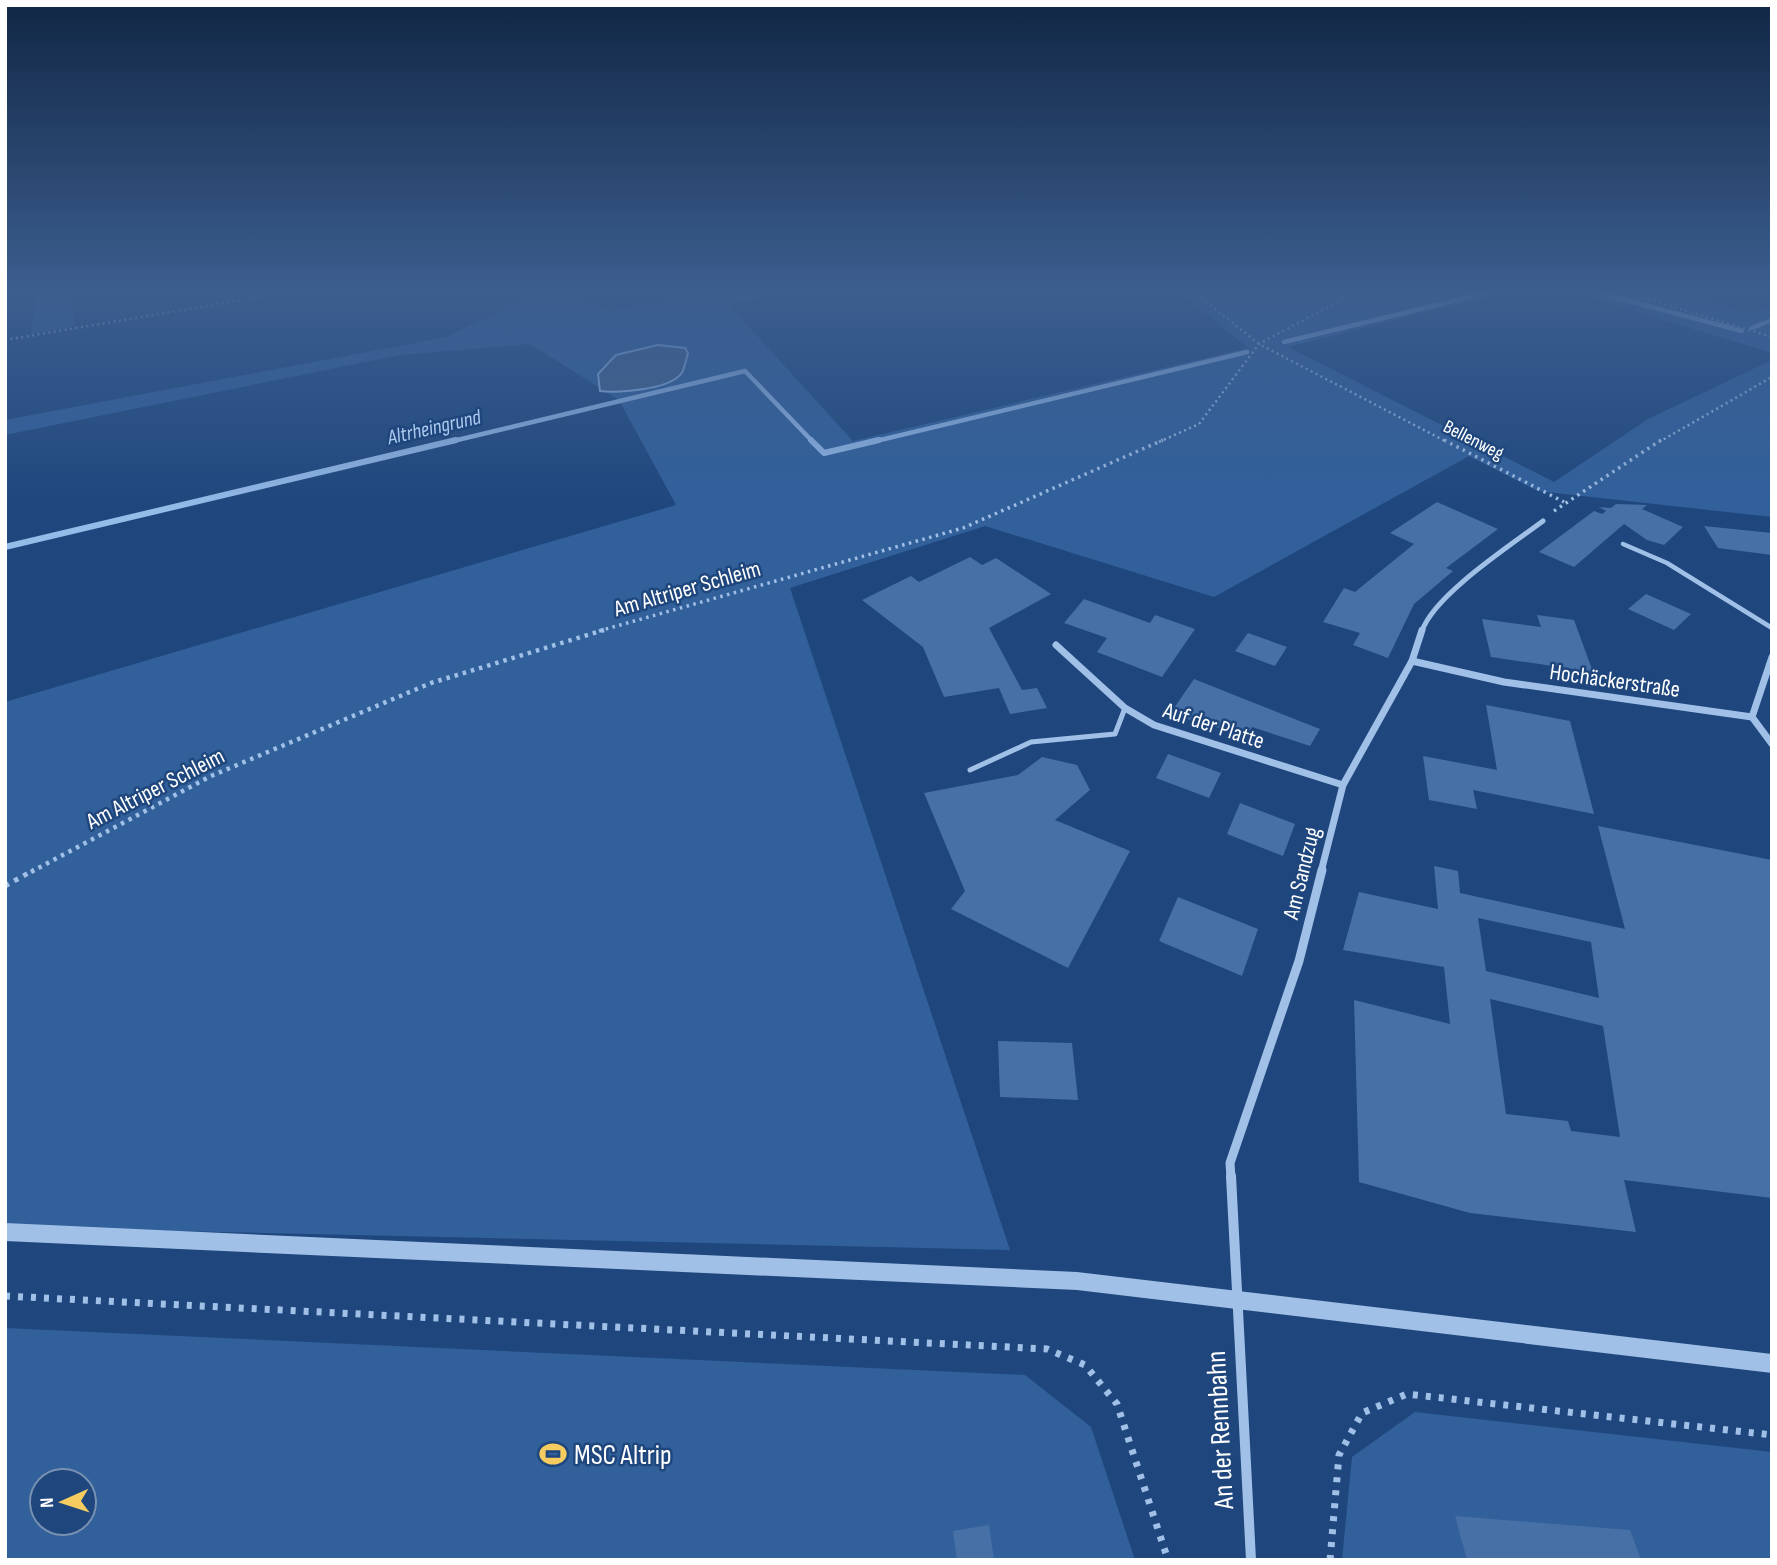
<svg xmlns="http://www.w3.org/2000/svg" width="1777" height="1565" font-family="'Sofia Sans Condensed',sans-serif">
  <rect width="100%" height="100%" fill="#1f477d"/>
  <g fill="#31609b" fill-rule="evenodd">
    <path d="M28 291H69L75 326 31 334 35 297Z"/>
    <path d="M538 291H564L608 311 721 291H797L728 304 853 441 1248 348 1179 291H1510L1288 347 1554 482 1648 419 1772 360V517L1538 491 1469 456 1214 597 985 526 790 588 1010 1250 5 1227V702L676 505 619 400 530 344 400 355 5 435V420L447 337Z"/>
    <path d="M1569 291H1677L1745 313 1772 305V353Z"/>
    <path d="M5 1328 1025 1375 1091 1427 1135 1560H5ZM42 1481H84V1523H42Z"/>
    <path d="M1415 1412 1772 1452V1560H1342L1352 1457Z"/>
  </g>
  <path fill="#426088" stroke="#95bbe9" stroke-width="2" d="M658 345 685 348 688 353C686 359 685 369 681 374 668 390 618 393 600 391L598 374 616 355Z"/>
  <g fill="none" stroke-linecap="round" stroke-linejoin="round">
    <g stroke="#95bbe9" stroke-width="4.5">
      <path d="M1592 291 1742 331"/>
      <path d="M1752 328 1772 320"/>
      <path d="M1284 342 1495 291"/>
      <path d="M449 442 745 371 813 442"/>
      <path d="M872 442 1247 352"/>
    </g>
    <g stroke="#95bbe9" stroke-width="6">
      <path d="M811 440 824 453 879 440"/>
      <path d="M5 547 456 440"/>
    </g>
  </g>
  <g fill="#4770a6" fill-rule="evenodd">
    <path d="M1437 502 1498 529 1446 568 1453 571 1414 604 1388 658 1353 645 1360 633 1323 622 1344 588 1355 592 1414 544 1390 533Z"/>
    <path d="M1616 504 1647 505 1642 509 1683 527 1664 545 1647 540 1624 524 1574 567 1539 552 1594 511 1602 514 1606 511 1599 507 1611 508Z"/>
    <path d="M1704 526 1772 533V555L1718 548Z"/>
    <path d="M970 557 982 565 996 558 1051 594 989 628 1022 690 1037 688 1047 708 1010 714 999 688 944 697 923 647 862 600 911 576 919 582Z"/>
    <path d="M1646 594 1691 614 1674 630 1628 609Z"/>
    <path d="M1084 599 1150 623 1155 615 1195 629 1162 677 1097 652 1107 638 1064 623Z"/>
    <path d="M1537 615 1574 620 1593 672 1491 657 1482 619 1541 627Z"/>
    <path d="M1248 633 1287 647 1275 666 1235 651Z"/>
    <path d="M1194 679 1302 722 1320 729 1310 746 1252 727 1247 736 1170 714Z"/>
    <path d="M1486 705 1570 721 1594 814 1473 790 1477 809 1429 800 1423 756 1497 770Z"/>
    <path d="M1168 754 1221 773 1209 798 1156 778Z"/>
    <path d="M1042 757 1077 765 1090 790 1055 820 1130 851 1068 968 951 909 965 891 924 793 1018 775Z"/>
    <path d="M1240 803 1295 824 1283 856 1227 834Z"/>
    <path d="M1598 826 1772 860V1198L1624 1180 1636 1232 1470 1213 1359 1182 1354 1000 1450 1024 1444 967 1343 950 1359 892 1438 909 1434 866 1458 871 1460 893 1625 929ZM1478 918 1591 942 1599 998 1486 971ZM1490 999 1603 1026 1620 1137 1571 1131 1568 1121 1506 1114Z"/>
    <path d="M1178 897 1258 929 1242 976 1159 941Z"/>
    <path d="M998 1041 1072 1043 1078 1100 1000 1097Z"/>
    <path d="M1455 1516 1630 1530 1641 1560H1467Z"/>
    <path d="M989 1525 994 1560H957L953 1531Z"/>
  </g>
  <g fill="none" stroke-linecap="round" stroke-linejoin="round">
    <g stroke="#a1c0e7" stroke-width="2.5" stroke-dasharray="2 3.5" stroke-linecap="butt">
      <path d="M306 291 318 296 348 291"/>
      <path d="M1193 291 1259 344 1447 442"/>
      <path d="M1622 291 1772 337"/>
      <path d="M5 340 295 291"/>
      <path d="M1159 442 1199 424 1259 344 1343 299 1350 291"/>
      <path d="M1659 442 1772 377"/>
    </g>
    <g stroke="#a1c0e7" stroke-width="3.5" stroke-dasharray="2.5 4.5" stroke-linecap="butt">
      <path d="M1444 440 1564 502"/>
      <path d="M1554 511 1661 440"/>
      <path d="M599 631 963 528 1163 440"/>
    </g>
    <path stroke="#a1c0e7" stroke-width="4.5" stroke-dasharray="3.5 5" stroke-linecap="butt" d="M31 872 211 776 431 683 604 630"/>
    <path stroke="#a1c0e7" stroke-width="5" stroke-dasharray="4.5 6" stroke-linecap="butt" d="M5 886 34 870"/>
    <g stroke="#a1c0e7" stroke-width="7" stroke-dasharray="5 8" stroke-linecap="butt">
      <path d="M5 1296 1047 1349 1085 1365 1117 1404 1168 1560"/>
      <path d="M1330 1560 1339 1455 1362 1413 1407 1394 1772 1435"/>
    </g>
    <path stroke="#a1c0e7" stroke-width="4.5" d="M1623 544 1667 563 1772 628"/>
    <path stroke="#a1c0e7" stroke-width="5" d="M970 770 1031 742 1115 734 1125 708"/>
    <path stroke="#a1c0e7" stroke-width="5" d="M1422 631C1434 595 1511 545 1543 521"/>
    <g stroke="#a1c0e7" stroke-width="7">
      <path d="M1056 645 1125 708 1154 725 1343 785"/>
      <path d="M1412 661 1504 682 1752 717 1772 657"/>
      <path d="M1752 717 1772 744"/>
      <path d="M1321 872 1343 785 1412 661 1422 630"/>
    </g>
    <path stroke="#a1c0e7" stroke-width="9" d="M1231 1178 1230 1163 1299 961 1322 870"/>
    <path stroke="#a1c0e7" stroke-width="10" d="M1231 1176 1251 1560"/>
    <path fill="#a1c0e7" fill-rule="evenodd" d="M5 1223 1077 1272 1772 1354V1373L1077 1290 5 1241Z"/>
  </g>
  <linearGradient id="sky" x2="0" y2="1"><stop stop-color="#112745"/><stop offset="0.57" stop-color="#3c5e8f"/><stop offset="1" stop-color="#3c5e8f" stop-opacity="0"/></linearGradient>
  <rect width="1777" height="510" fill="url(#sky)"/>
  <defs>
    <g id="stadium-bare" transform="scale(2.1)"><path d="M0-5a6.5 5 0 1 0 0 10a6.5 5 0 1 0 0-10ZM-3.5-1.8h7v3.6h-7Z" fill="#f6cc61" stroke="#1f477d" stroke-width="2.5" paint-order="stroke"/></g>
  </defs>
  <g fill-rule="evenodd">
    <use href="#stadium-bare" x="553" y="1454"/>
  </g>
  <g text-anchor="middle" stroke-width="5" stroke-linejoin="round" paint-order="stroke">
    <g font-size="19" fill="#fff" stroke="#1f477d">
      <text transform="translate(1474 439) rotate(27)" y="7">Bellenweg</text>
    </g>
    <g font-size="21" font-style="italic" fill="#accaef" stroke="#1f477d">
      <text transform="translate(434 427) rotate(-13)" y="7">Altrheingrund</text>
    </g>
    <g font-size="23" fill="#fff" stroke="#1f477d">
      <text transform="translate(687 588) rotate(-16)" y="8">Am Altriper Schleim</text>
      <text transform="translate(1615 680) rotate(8)" y="8">Hochäckerstraße</text>
      <text transform="translate(1214 725) rotate(18)" y="8">Auf der Platte</text>
      <text transform="translate(155 788) rotate(-27)" y="8">Am Altriper Schleim</text>
      <text transform="translate(1301 873) rotate(-76)" y="8">Am Sandzug</text>
    </g>
    <g font-size="28" fill="#fff" stroke="#1f477d">
      <text transform="translate(1219 1430) rotate(-93)" y="10">An der Rennbahn</text>
    </g>
    <g font-size="28" fill="#fff" stroke="#1f477d" text-anchor="start">
      <text x="574" y="1464">MSC Altrip</text>
    </g>
  </g>
  <rect width="1777" height="1565" fill="none" stroke="#ffffff" stroke-width="14"/>
  <g transform="translate(63 1502) rotate(267)"><circle r="33" fill="#1f477d" stroke="#7991b1" stroke-width="2"/>
  <path d="M0-5L12 26L0 18L-12 26Z" fill="#f6cc61"/>
  <text y="-10" font-size="19" font-weight="bold" text-anchor="middle" fill="#ffffff">N</text>
  </g>
</svg>
